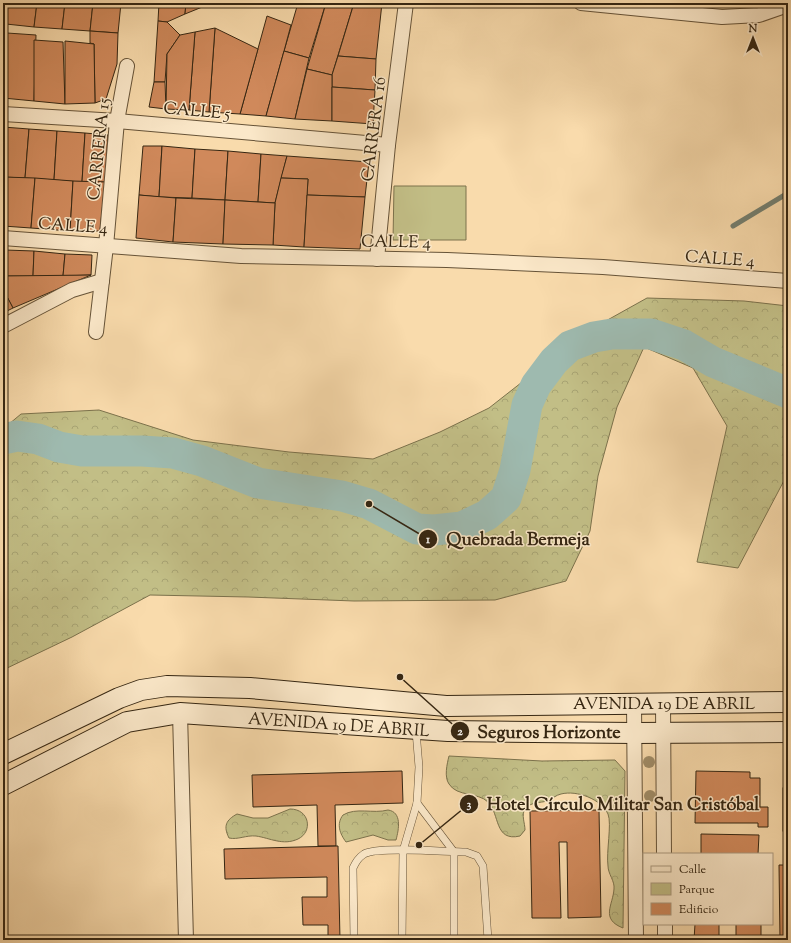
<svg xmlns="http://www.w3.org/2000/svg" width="791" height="943" font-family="'Sorts Mill Goudy',serif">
  <defs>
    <pattern id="forest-crowns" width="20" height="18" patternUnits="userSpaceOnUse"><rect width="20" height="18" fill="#c2be86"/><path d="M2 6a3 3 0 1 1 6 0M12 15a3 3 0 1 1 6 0" fill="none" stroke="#a7a373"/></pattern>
  </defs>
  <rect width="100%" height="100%" fill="#f9dbac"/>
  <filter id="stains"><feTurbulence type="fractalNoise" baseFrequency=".005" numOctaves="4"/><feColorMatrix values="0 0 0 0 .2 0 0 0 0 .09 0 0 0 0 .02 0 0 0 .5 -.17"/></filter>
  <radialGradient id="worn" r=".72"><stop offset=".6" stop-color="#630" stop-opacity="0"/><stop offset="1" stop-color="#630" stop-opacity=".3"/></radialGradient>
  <g fill="url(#forest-crowns)" stroke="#7c724c">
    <path d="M647 298 744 301 788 306V473L738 568 697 562 727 426 693 368 644 347 617 407 598 476 590 531 566 581 495 600 354 601 248 597 150 595 72 637 3 670V429L21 414 99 410 193 440 289 452 373 459 440 432 489 408 586 332Z"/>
    <path d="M449 756 542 761 615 760 625 771 623 928C600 919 613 905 614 889 615 881 608 874 608 866 606 852 612 824 608 814 601 799 577 790 561 794 556 795 552 799 547 801 540 803 530 802 525 809 521 815 525 823 525 830L520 836C494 842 500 814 488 802 478 792 457 797 449 784 444 777 447 764 449 756Z"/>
    <path d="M290 809C310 809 313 832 298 839 283 846 270 838 256 836 246 835 238 840 229 838 223 826 226 820 237 814L253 818H268Z"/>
    <path d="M388 810C402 812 399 829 396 840H388L373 835 346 842C340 834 336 824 343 815 356 807 373 814 388 810Z"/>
  </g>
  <path fill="#c2be86" stroke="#7c724c" d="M394 186H466V240H393Z"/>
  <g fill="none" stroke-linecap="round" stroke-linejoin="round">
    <path stroke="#747f70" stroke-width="5" d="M733 226 788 193"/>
    <path stroke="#9ebaaf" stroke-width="31" d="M3 439 17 436 38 439 59 447 82 451H142L173 453 202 461 258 483 342 496 369 504 417 529 434 530 462 527 487 515 506 498 515 470 527 405 536 385 554 361 570 346 594 337 612 334H651L684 345 713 362 788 393"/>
  </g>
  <g fill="#d0895b" stroke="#352612">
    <path d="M3 3H8L6 24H3Z"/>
    <path d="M8 3H37L34 27 6 24Z"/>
    <path d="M37 3H65L62 29 34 27Z"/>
    <path d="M65 3H93L90 31 62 29Z"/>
    <path d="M93 3H121L118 33 90 31Z"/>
    <path d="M159 3H186L185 14 167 22 158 21Z"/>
    <path d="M186 3H212L185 14Z"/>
    <path d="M298 3H326L309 58 284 51Z"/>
    <path d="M326 3H354L332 75 307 69Z"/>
    <path d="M354 3H382L376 59 338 56Z"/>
    <path d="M267 16 291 25 284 51 266 116 240 114Z"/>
    <path d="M158 21 167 22 180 35 167 54 165 82H154Z"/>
    <path d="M215 28 258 49 240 114 209 112Z"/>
    <path d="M215 28 209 112 189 110 195 32Z"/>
    <path d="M90 31 118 33 117 64 106 99 95 103 94 44 90 43Z"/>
    <path d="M195 32 189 110 166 109 167 54 180 35Z"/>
    <path d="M7 33 36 35 34 101 3 98Z"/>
    <path d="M3 40 6 41 3 98Z"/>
    <path d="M34 40 63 42 65 104 34 101Z"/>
    <path d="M65 41 94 44 95 103 65 104Z"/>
    <path d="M284 51 309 58 295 119 266 116Z"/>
    <path d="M338 56 376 59 375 90 332 87V75Z"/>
    <path d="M307 69 332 75V121L295 119Z"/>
    <path d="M154 82H165L166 109 149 107Z"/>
    <path d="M332 87 375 90 373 124 332 121Z"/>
    <path d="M3 127 29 129 25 178 3 177Z"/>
    <path d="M29 129 57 131 54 180 25 178Z"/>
    <path d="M57 131 85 133 82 182 54 180Z"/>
    <path d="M85 133 108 135 105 182H82Z"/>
    <path d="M143 146H162L159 197 139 195Z"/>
    <path d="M162 146 195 149 192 198 159 197Z"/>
    <path d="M195 149 228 151 225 200 192 198Z"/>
    <path d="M228 151 261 154 258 202 225 200Z"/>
    <path d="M261 154 287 156 275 203 258 202Z"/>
    <path d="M287 156 369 162 365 197 307 195 308 179 281 178Z"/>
    <path d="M3 177 35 178 31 228 3 226Z"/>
    <path d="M35 178 73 181 70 231 31 228Z"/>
    <path d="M281 178 308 179 304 247 273 245 275 203Z"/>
    <path d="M73 181 105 182 100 231H70Z"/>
    <path d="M139 195 176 198 173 242 136 238Z"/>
    <path d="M307 195 365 197 360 249 304 247Z"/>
    <path d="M176 198 225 200 223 244 173 242Z"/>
    <path d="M225 200 275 203 273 245 223 244Z"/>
    <path d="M5 250 34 251 33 276H4Z"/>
    <path d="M34 251 65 254 63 276H33Z"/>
    <path d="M65 254 92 255 91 275 63 276Z"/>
    <path d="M91 275 13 308 3 289V276Z"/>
    <path d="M3 289 13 308 3 313Z"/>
    <path d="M402 771 403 803 335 805 336 846H318L317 805 253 807 252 775Z"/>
    <path d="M696 771 750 772V778H760V807H768V827H758V823H695Z"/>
    <rect x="783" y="788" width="5" height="43"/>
    <path d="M599 810 601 917 568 918 567 842H559L561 918H532L530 811Z"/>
    <path d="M701 834 759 835 758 854H701Z"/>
    <path d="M338 846 340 940H328V925H303L302 897H327V877L225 879 224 849Z"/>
    <path d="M779 865H788V940H780Z"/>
    <path d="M695 924H719V940H694Z"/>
    <rect x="736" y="924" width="25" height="16"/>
  </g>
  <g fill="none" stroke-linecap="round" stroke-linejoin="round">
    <g stroke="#665338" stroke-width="8">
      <g id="lane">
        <path d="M417 803 454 852V940"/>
        <path d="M354 940 353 868C356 862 358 858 364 854 378 846 446 852 466 852L477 856 483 866 488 940"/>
        <path d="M402 940 403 851 417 803 419 767 416 731"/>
      </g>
    </g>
    <g stroke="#665338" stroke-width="16">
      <g id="street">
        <path d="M581 3 722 17 759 15 788 5"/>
        <path d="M3 114 117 121 388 145"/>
        <path d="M3 238 241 256 447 260 603 267 788 281"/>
        <path d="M377 259 388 145 406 3"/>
        <path d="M3 326 72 290 102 281"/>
        <path d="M96 332 106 246 117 121 127 66"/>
        <path d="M634 703 636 940"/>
        <path d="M663 703 664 854"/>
        <path d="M180 713 186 940"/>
        <path d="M665 924V940"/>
      </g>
    </g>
    <g stroke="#352612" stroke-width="22">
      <g id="secondary">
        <path d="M3 754 119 698 141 690 167 686 250 688 446 706 788 702"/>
        <path d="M3 785 127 722 180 713 448 731 634 733 788 732"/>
      </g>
    </g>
    <use href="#lane" stroke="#fbe8c9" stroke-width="7"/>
    <use href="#street" stroke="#fbe8c9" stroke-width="14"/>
    <use href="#secondary" stroke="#fbe8c9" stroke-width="20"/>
  </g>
  <g fill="#a08c67">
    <circle cx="649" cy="762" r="6"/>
    <circle cx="650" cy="796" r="6"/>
  </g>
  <g text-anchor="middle" stroke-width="3" stroke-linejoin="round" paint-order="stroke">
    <g font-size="17" fill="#352612" stroke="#fbe8c9">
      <text transform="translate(197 110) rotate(5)" y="6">CALLE 5</text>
      <text transform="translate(373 129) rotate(-83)" y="6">CARRERA 16</text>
      <text transform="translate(98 149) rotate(-84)" y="6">CARRERA 15</text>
      <text transform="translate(73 225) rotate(4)" y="6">CALLE 4</text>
      <text transform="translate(396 241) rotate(1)" y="6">CALLE 4</text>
      <text transform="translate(720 258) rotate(4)" y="6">CALLE 4</text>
      <text x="664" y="709">AVENIDA 19 DE ABRIL</text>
      <text transform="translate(339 724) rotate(4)" y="6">AVENIDA 19 DE ABRIL</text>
    </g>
  </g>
  <path fill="none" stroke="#352612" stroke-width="1.5" d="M369 504L428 539M400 677L460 731M419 845L469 804"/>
  <g fill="#352612" stroke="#fbe8c9" stroke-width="1.5">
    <circle cx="369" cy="504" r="4"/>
    <circle cx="400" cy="677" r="4"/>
    <circle cx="419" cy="845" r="4"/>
    <circle cx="428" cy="539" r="10"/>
    <circle cx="460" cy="731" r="10"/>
    <circle cx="469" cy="804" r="10"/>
  </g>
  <g font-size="12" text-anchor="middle" font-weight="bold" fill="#fff">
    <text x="428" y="543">1</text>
    <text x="460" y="735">2</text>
    <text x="469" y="808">3</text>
  </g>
  <g font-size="18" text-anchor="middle" font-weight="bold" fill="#352612" stroke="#fbe8c9" stroke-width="3" stroke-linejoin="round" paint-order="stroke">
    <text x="518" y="545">Quebrada Bermeja</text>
    <text x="549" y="738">Seguros Horizonte</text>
    <text x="623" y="810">Hotel Círculo Militar San Cristóbal</text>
  </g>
  <rect width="791" height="943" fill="none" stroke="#f9dbac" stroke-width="16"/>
  <rect x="4" y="4" width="783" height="935" fill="none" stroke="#352612" stroke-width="2"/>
  <rect x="8" y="8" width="775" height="927" fill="none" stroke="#352612"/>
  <rect x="643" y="853" width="130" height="72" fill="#fbe8c9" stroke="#ac9a80"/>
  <rect x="651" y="866" width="20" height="6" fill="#fbe8c9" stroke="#ac9a80"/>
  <text x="679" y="873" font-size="12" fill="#352612">Calle</text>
  <rect x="651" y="883" width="20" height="12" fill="#c2be86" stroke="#ac9a80"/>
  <text x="679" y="893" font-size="12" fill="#352612">Parque</text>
  <rect x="651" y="903" width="20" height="12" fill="#d0895b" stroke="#ac9a80"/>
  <text x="679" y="913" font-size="12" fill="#352612">Edificio</text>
  <g transform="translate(753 38)" stroke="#fbe8c9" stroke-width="3" paint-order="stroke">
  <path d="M0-3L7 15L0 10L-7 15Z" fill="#352612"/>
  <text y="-6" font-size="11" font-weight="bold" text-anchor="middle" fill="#352612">N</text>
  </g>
  <rect width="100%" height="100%" filter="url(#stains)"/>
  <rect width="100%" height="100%" fill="url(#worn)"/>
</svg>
